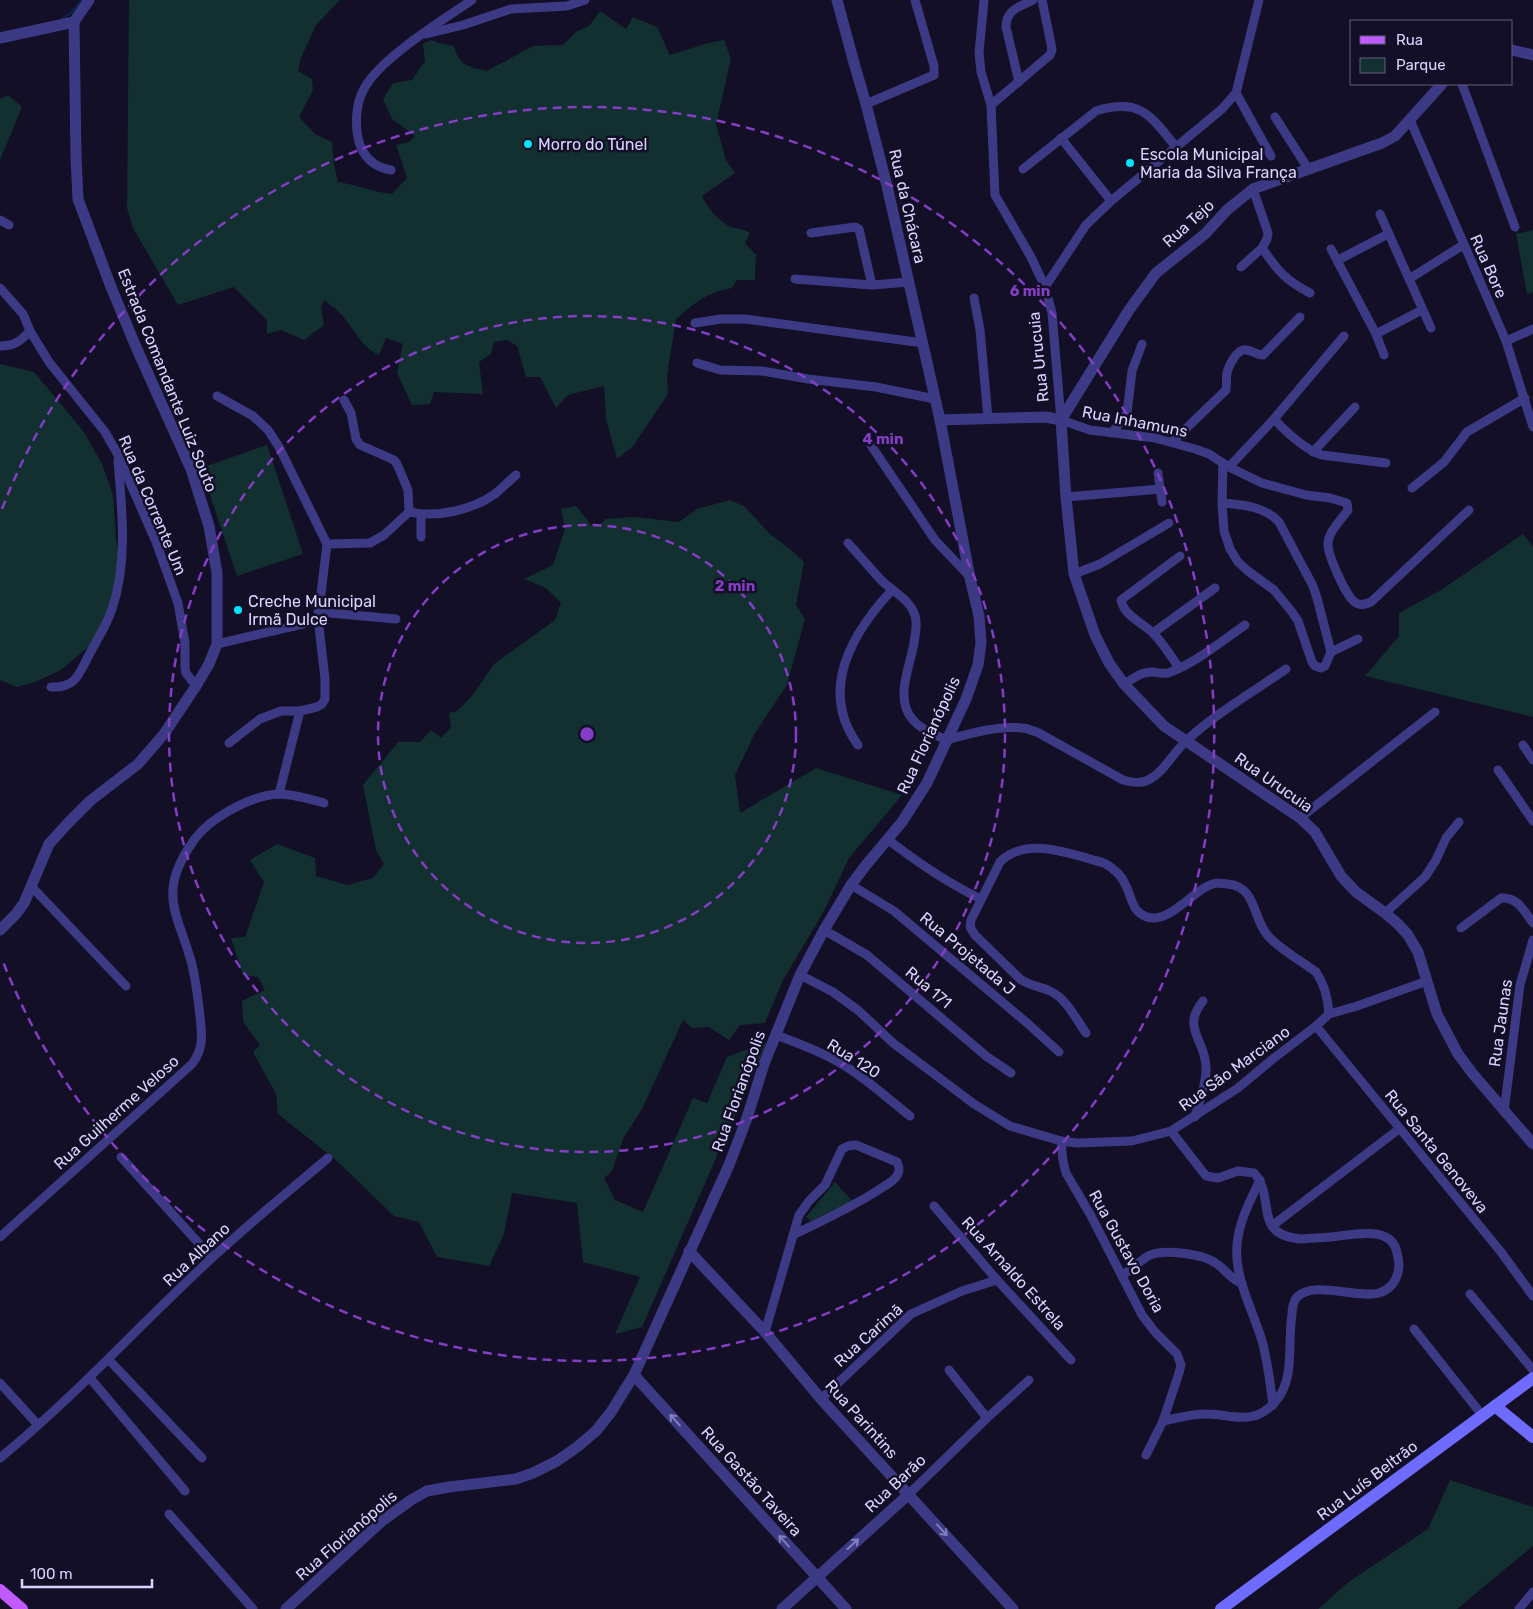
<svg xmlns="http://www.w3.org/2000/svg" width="1533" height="1609" font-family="Rubik,sans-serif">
  <rect width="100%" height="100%" fill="#130f26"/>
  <g fill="#12302f">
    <path d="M129 0H340L316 25 301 58 298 71 312 79 313 90 299 117 315 134 332 142 334 164 338 182C357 185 373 192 392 194L407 178 396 145 409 142 415 136 392 119 383 99 393 83 412 80 425 61 423 44 431 40 439 43 454 46C459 66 469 67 487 71L533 46 563 45 576 32 589 26 600 11 626 29 633 17 657 27 670 55 708 43 724 40 731 59 716 124 726 160 735 173 702 196C707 207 719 222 731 227 738 229 744 229 750 233L745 243 756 255 755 280H737L732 288C706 293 696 302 676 319L667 376 668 394 633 446 617 459 606 419 604 386 568 395 556 408 540 377H526L517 346 507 340 494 342 491 354 479 362 483 394 434 392 430 404 412 405 397 373 403 344 386 338 379 355C362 348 354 329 342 315 337 309 330 305 324 300L321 308 324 325 304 340 281 330 267 334V320L234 287 178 305 133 228 127 208Z"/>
    <path d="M8 95 22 107 0 160V99Z"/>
    <path d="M1533 230V292L1527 294 1516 234Z"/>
    <path d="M0 364 34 372 84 432 102 464 113 495 116 540 121 569 117 595 109 629 61 670 35 682 17 687 0 680Z"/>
    <path d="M267 445 303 554 237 576 201 468Z"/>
    <path d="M730 500 744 506 770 534 795 553 804 562 796 605 805 619 787 685 755 733 735 775 740 813 816 768 902 795 849 858 824 911 783 980 765 1023 740 1025 729 1040 709 1027 692 1028 683 1020 643 1107 623 1139 612 1171 604 1178 615 1200 643 1212 693 1098 707 1103 727 1057 767 1042 642 1327 615 1334 640 1277 583 1262 577 1203 512 1193 504 1234 489 1266 437 1257 419 1222 394 1216 337 1161 278 1114 276 1094 253 1052 260 1045 243 1022 242 1001 265 990 258 977 243 975 231 938 245 937 264 882 250 860 277 844 315 858 316 876 347 885 373 878 384 864 376 850 363 785 398 742H420L431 730 441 738 451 728 449 713 457 711 472 696 494 664 555 620 561 603 546 588 524 579 553 565 565 529 561 509 576 506 592 526 599 525 606 519 635 517 679 522 697 509Z"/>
    <path d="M1523 534 1533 547V717L1365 676 1399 636V613L1441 590Z"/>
    <path d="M835 1182 852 1201 811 1221 806 1217Z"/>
    <path d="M1450 1480 1533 1507V1546L1457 1609H1318L1350 1581 1428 1529Z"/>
  </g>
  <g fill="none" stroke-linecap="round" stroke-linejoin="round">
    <path stroke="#0c2248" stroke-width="2.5" d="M61 20 72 12 82 0"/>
    <g stroke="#3d3a85" stroke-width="9">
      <path d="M984 0 979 53 981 72 991 105 995 195 1031 257 1045 287 1052 313 1061 420 1090 430 1155 438 1195 449 1209 454 1229 467 1262 483 1306 495 1330 498 1347 503 1348 510C1341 520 1329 531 1328 543 1327 554 1347 599 1356 603 1361 606 1366 604 1371 602L1469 510"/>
      <path d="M426 34 463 25 511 9 567 6 585 0"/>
      <path d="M1019 82 1006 27C1006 9 1020 7 1033 0"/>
      <path d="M1462 84 1515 227"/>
      <path d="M1236 93 1271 156"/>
      <path d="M866 104 934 75V66L915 0"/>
      <path d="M991 105 1050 55 1052 50 1051 44 1042 0"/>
      <path d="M1275 117 1309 170"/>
      <path d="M1410 120 1506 341 1533 427"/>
      <path d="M1061 138 1111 201"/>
      <path d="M1023 169 1096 111C1142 97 1151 117 1177 148"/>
      <path d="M391 170C373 167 362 156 358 138 355 122 356 103 364 89 379 59 443 20 472 0"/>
      <path d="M1253 189 1268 233 1267 239 1262 248C1278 271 1285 280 1310 293"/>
      <path d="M1380 214 1431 328"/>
      <path d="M0 220 9 225"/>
      <path d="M811 233 855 227 859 229 872 285"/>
      <path d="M1331 249 1376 334 1422 310"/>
      <path d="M1338 260 1388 234"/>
      <path d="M1241 267 1262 248"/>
      <path d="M795 279 872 285 909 282"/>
      <path d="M1409 279 1463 245"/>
      <path d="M1045 287 1086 225 1111 201 1222 109 1236 93 1259 0"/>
      <path d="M0 288 23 314 30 331"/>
      <path d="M974 298 980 330 988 418"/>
      <path d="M695 323 721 319H745L923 343"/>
      <path d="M1376 334 1384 355"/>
      <path d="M1506 341 1533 329"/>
      <path d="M0 346C14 346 21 341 30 331L49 362 105 432 117 453 156 542 178 603 185 643V668L186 673 196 686"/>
      <path d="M697 363 720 370 762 371 808 379 876 387 935 399"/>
      <path d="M217 396 253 416 268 430 279 447 327 544 318 618 325 679V699L322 704 317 707 300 711H281L260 719 229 743"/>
      <path d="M344 400 351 413 356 439 360 445 394 460 397 464 408 490 409 512"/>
      <path d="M1274 419C1287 433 1304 449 1322 455L1386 463"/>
      <path d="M1112 433 1127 413 1132 371 1142 344"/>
      <path d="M1172 442 1226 390C1227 384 1226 379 1227 373 1229 365 1237 348 1247 350 1253 351 1257 355 1263 355L1300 317"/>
      <path d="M870 444 935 540 970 577"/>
      <path d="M1313 452 1355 407"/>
      <path d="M1229 467 1274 419 1344 336"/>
      <path d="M1158 473 1162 502"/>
      <path d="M1412 488 1444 462 1467 432 1525 398"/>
      <path d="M1066 497 1161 489"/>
      <path d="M1222 503C1243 505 1264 506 1279 522L1313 586 1317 598 1331 652 1325 666 1321 668 1315 666 1312 662 1298 621 1292 612 1274 590 1248 571 1238 562 1230 549 1224 531 1222 503 1223 463"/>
      <path d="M421 514V537"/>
      <path d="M848 543C859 555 870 568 881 580 892 591 911 600 915 616 918 625 915 634 914 643 910 667 894 699 913 720 921 730 935 734 946 740 968 734 999 725 1022 728 1027 728 1032 731 1037 732L1123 780C1130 782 1138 784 1146 781 1163 774 1173 753 1186 741 1216 713 1253 692 1286 669"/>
      <path d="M327 544 370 543 384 535 409 512C438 518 472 510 495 494 502 488 509 481 516 475"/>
      <path d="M1074 574 1100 564 1169 523"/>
      <path d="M318 612 396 619"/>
      <path d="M1153 633 1215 588"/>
      <path d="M217 644 303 624 318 618"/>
      <path d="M1331 652 1358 639"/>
      <path d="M1179 668C1171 656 1163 643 1153 633 1143 623 1124 616 1121 600L1180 556"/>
      <path d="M1124 684C1133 679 1142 671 1153 672 1159 673 1163 674 1168 673 1194 664 1222 641 1245 625"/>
      <path d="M51 687C77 688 79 673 90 653 98 638 107 624 112 609 128 562 122 509 118 461"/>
      <path d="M858 745C818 690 852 633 892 590"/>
      <path d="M1523 745 1533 760"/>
      <path d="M1498 770 1533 821"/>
      <path d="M279 794 300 711"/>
      <path d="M1300 818 1435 712"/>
      <path d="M887 839C917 862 947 883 981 899"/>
      <path d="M851 885 894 911 1026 1022 1059 1052"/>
      <path d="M31 886 126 986"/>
      <path d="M1385 913 1425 877 1436 860 1446 838 1459 822"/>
      <path d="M1461 928 1501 898C1518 897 1524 911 1533 923"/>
      <path d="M824 930 867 955 986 1056 1011 1073"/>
      <path d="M800 975 833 992 859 1011 893 1043 974 1104 1010 1126 1061 1141 1077 1143 1132 1141 1171 1131 1238 1088 1274 1058 1316 1026 1329 1014 1357 1006 1427 981"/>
      <path d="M1316 1026 1501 1252 1533 1296"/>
      <path d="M1086 1033C1076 1019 1066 998 1050 991 1039 986 1030 986 1020 979L975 935 970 927 971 920 1000 862C1027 835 1073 855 1104 863 1113 868 1121 874 1125 884 1132 896 1131 912 1147 917 1167 924 1190 895 1206 887 1214 882 1219 883 1228 884 1258 887 1252 921 1270 938 1283 951 1301 961 1316 972 1325 985 1328 998 1329 1014"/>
      <path d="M776 1035C795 1042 814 1049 833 1059 861 1074 886 1097 910 1116"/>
      <path d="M1504 1112 1520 985 1533 940"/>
      <path d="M1195 1117C1199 1101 1207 1084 1206 1067 1205 1039 1181 1028 1203 1001"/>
      <path d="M1061 1141 1063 1161 1066 1173 1090 1214 1142 1315 1155 1332 1177 1354 1181 1365 1179 1373 1163 1421C1178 1418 1193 1413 1208 1414 1234 1415 1254 1426 1275 1402 1296 1379 1287 1343 1292 1315 1292 1309 1293 1302 1297 1297 1314 1280 1357 1299 1379 1293 1389 1290 1396 1282 1398 1272 1400 1265 1399 1260 1397 1253 1392 1224 1352 1235 1331 1237 1321 1238 1311 1238 1301 1239 1251 1235 1277 1198 1254 1173L1238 1171 1218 1178 1206 1176 1171 1131"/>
      <path d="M121 1157 212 1258"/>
      <path d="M1260 1180C1250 1201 1239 1221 1237 1245 1234 1278 1253 1310 1262 1341 1268 1362 1270 1383 1273 1405"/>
      <path d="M934 1206 997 1280 1071 1360"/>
      <path d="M1272 1226 1399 1129"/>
      <path d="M0 1237 192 1064C204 1048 202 1036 200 1017 198 998 196 979 191 961 178 915 159 895 188 849 196 835 205 826 219 817 236 806 258 795 279 794 294 794 309 799 324 803"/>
      <path d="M1123 1275C1131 1269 1139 1262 1148 1256 1163 1248 1204 1254 1217 1264 1226 1270 1231 1280 1242 1283"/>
      <path d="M1470 1294 1533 1370"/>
      <path d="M1414 1329 1482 1415"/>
      <path d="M765 1332 799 1215 809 1201 825 1185 842 1149 848 1146 856 1145 897 1162C900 1168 900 1172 896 1177 892 1183 883 1186 877 1191 850 1208 822 1221 793 1235"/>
      <path d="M109 1360 202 1458"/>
      <path d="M949 1370 987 1418"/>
      <path d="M90 1378 185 1491"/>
      <path d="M0 1383 38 1425"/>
      <path d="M821 1399 911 1314 962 1291 997 1280"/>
      <path d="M1146 1455 1163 1421"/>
      <path d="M0 1458C76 1396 141 1323 213 1257 250 1223 289 1191 328 1158"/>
      <path d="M909 1494 987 1418 1029 1380"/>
      <path d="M169 1514 253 1609"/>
      <path d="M1519 1609 1533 1592"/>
    </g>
    <g stroke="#3d3a85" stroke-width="11">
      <path d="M74 22 89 0"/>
      <path d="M0 38 74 22"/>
      <path d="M1512 50 1533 55"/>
      <path d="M940 420 1046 417 1061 420"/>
      <path d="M1061 420 1066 497 1074 574 1095 635 1109 663 1124 684 1164 726 1300 818 1315 832 1341 876 1356 892 1385 913 1398 924 1408 935 1418 952 1437 1014 1458 1054 1473 1074 1533 1144"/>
      <path d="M1061 420 1129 310 1156 273 1205 234 1227 210 1253 189 1382 143 1395 136 1442 84"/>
      <path d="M0 930 16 914 24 903 49 844 68 823 90 801 138 764 164 734 196 686 209 664 217 644V573L209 526 191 469 136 347 111 287 78 199 76 157 74 22"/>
      <path d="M689 1251 765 1332 821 1399 1013 1609"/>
      <path d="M634 1375 846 1609"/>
      <path d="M286 1609 382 1521 411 1500 427 1491 449 1487 516 1479 533 1473 557 1461 577 1447 596 1431 611 1412 634 1375 729 1165 747 1118 764 1064 800 975 824 930 851 885 866 865 902 822 927 783 966 699 978 665 981 643 979 616 970 578 940 420 887 186 866 104 854 63 837 0"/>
      <path d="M782 1609 909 1494"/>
    </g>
    <g stroke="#6f6bff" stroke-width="12">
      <path d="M1495 1406 1533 1437"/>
      <path d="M1221 1609 1533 1378"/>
    </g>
    <path stroke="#c25bff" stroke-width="12" d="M0 1590 22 1609"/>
  </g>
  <defs><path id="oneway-shaft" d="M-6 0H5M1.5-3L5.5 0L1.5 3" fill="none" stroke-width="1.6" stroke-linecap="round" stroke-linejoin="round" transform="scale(1.25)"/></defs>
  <g stroke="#837fbc">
    <use href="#oneway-shaft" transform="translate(675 1420) rotate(-132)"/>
    <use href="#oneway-shaft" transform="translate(942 1530) rotate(48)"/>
    <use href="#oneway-shaft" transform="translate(784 1541) rotate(-132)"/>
    <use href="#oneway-shaft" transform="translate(853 1544) rotate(-42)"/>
  </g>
  <g fill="none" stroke="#843dc5" stroke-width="2.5" stroke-dasharray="9 6">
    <circle cx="587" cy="734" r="209"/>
    <circle cx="587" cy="734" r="418"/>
    <path d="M2 509A627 627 0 1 1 2 959"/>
  </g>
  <g fill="#00e5ff" stroke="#130f26" stroke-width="2">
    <circle cx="528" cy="144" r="5"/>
    <circle cx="1130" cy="163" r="5"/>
    <circle cx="238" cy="610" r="5"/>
  </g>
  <g text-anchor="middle" stroke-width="5" stroke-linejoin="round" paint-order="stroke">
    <g font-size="16" fill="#d9d4ff" stroke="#130f26" text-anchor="start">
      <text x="538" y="150">Morro do Túnel</text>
      <text x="1140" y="160">Escola Municipal<tspan x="1140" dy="18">Maria da Silva França</tspan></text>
      <text x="248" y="607">Creche Municipal<tspan x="248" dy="18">Irmã Dulce</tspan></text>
    </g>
    <g font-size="16" fill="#d9d4ff" stroke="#130f26">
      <text transform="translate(908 206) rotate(77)" y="6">Rua da Chácara</text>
      <text transform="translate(1188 223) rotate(-42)" y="6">Rua Tejo</text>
      <text transform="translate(1489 266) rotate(66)" y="6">Rua Bore</text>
      <text transform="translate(1038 357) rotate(-96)" y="6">Rua Urucuia</text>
      <text transform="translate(168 380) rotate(68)" y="6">Estrada Comandante Luiz Souto</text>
      <text transform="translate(1135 421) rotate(11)" y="6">Rua Inhamuns</text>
      <text transform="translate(153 505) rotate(67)" y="6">Rua da Corrente Um</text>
      <text transform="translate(928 735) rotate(-65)" y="6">Rua Florianópolis</text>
      <text transform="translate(1274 782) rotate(35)" y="6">Rua Urucuia</text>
      <text transform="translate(968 953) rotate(40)" y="6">Rua Projetada J</text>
      <text transform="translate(929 987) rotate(40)" y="6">Rua 171</text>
      <text transform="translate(1500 1023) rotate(-82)" y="6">Rua Jaunas</text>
      <text transform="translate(854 1058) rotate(32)" y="6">Rua 120</text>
      <text transform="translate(1234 1068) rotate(-36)" y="6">Rua São Marciano</text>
      <text transform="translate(738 1091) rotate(-70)" y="6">Rua Florianópolis</text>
      <text transform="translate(116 1112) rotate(-42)" y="6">Rua Guilherme Veloso</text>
      <text transform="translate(1437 1151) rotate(51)" y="6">Rua Santa Genoveva</text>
      <text transform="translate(1127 1251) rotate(61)" y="6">Rua Gustavo Doria</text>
      <text transform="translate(196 1254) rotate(-43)" y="6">Rua Albano</text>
      <text transform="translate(1014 1273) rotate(48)" y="6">Rua Arnaldo Estrela</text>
      <text transform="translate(868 1335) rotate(-42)" y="6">Rua Carimã</text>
      <text transform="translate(862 1419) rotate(48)" y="6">Rua Parintins</text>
      <text transform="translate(1367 1480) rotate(-37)" y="6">Rua Luís Beltrão</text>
      <text transform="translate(752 1481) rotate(48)" y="6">Rua Gastão Taveira</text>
      <text transform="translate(895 1483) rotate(-43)" y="6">Rua Barão</text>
      <text transform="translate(346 1535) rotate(-41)" y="6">Rua Florianópolis</text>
    </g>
  </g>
  <circle cx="587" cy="734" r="8" fill="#843dc5" stroke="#130f26" stroke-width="2.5"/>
  <g font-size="15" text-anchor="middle" font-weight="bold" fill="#843dc5" stroke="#130f26" stroke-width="5" stroke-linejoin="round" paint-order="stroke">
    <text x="1030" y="296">6 min</text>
    <text x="883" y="444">4 min</text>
    <text x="735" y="591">2 min</text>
  </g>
  <rect x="1350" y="20" width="162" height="65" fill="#130f26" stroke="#625e7d"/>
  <rect x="1360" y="36" width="25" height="8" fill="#c25bff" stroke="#625e7d"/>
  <text x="1396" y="45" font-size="15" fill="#d9d4ff">Rua</text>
  <rect x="1360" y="58" width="25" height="15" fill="#12302f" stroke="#625e7d"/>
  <text x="1396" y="70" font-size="15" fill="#d9d4ff">Parque</text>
  <path d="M22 1579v8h130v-8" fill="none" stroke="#d9d4ff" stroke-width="2.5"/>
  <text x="30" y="1579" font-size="15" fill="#d9d4ff" stroke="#130f26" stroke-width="4" paint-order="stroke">100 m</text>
</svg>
